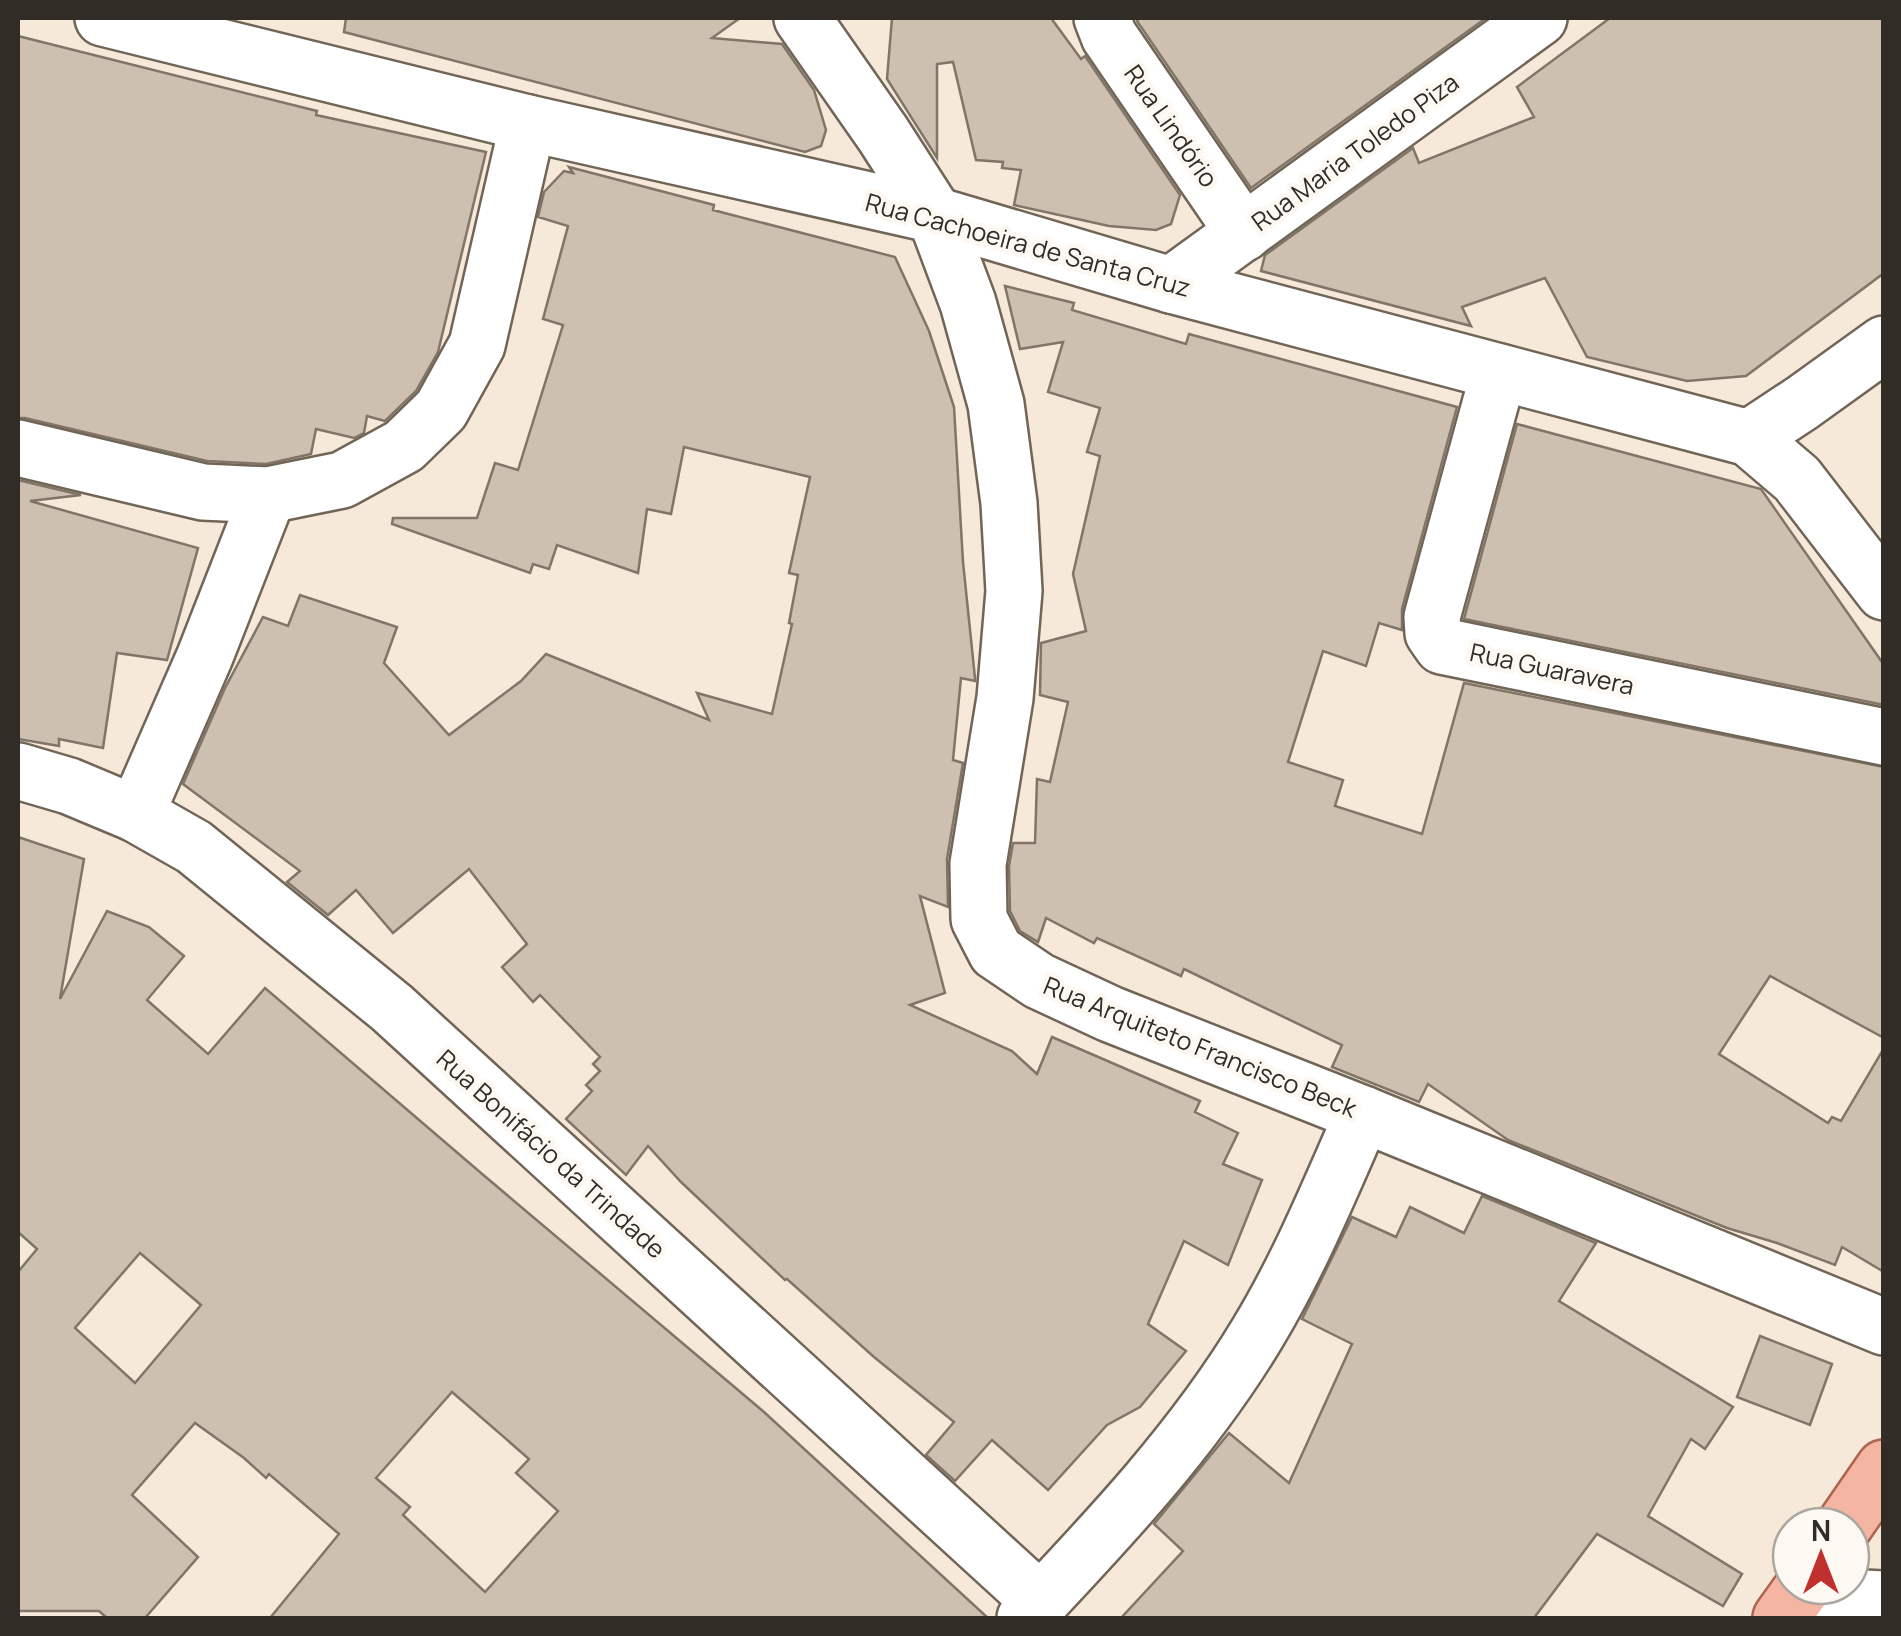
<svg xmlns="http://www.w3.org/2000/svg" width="1901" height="1636" font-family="Manrope,sans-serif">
  <rect width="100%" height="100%" fill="#f6e9da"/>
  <g fill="#cdc0b1" stroke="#807567" stroke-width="2.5" fill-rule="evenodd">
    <path d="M346 18H740L712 38 782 44 814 90 826 130 821 146 805 152 344 32Z"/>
    <path d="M892 18H1051L1081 59 1085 56 1180 195 1171 224 1156 230 1109 226 1014 205 1021 170 1002 168 1003 162 976 160 953 62 937 64V158L887 79Z"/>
    <path d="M1139 18H1486L1251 188 1137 21Z"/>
    <path d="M1610 18H1884V273L1746 376 1687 381 1587 357 1545 278 1462 307 1471 326 1261 271 1265 255 1413 148 1419 163 1534 117 1517 87Z"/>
    <path d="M18 36 317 111 316 115 486 152 438 352 416 391 385 421 367 416 364 433 354 438 316 429 311 454 266 464 207 461 25 418H18Z"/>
    <path d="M569 167 714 205 713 210 895 257 929 331 954 407 963 562 975 678V681L961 678 953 760 963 763 947 859 948 907 920 896 945 993 910 1005 1012 1051 1037 1074 1052 1037 1200 1101 1195 1112 1238 1133 1223 1164 1262 1180 1228 1265 1184 1241 1148 1324 1186 1351 1140 1407 1107 1425 1048 1490 992 1440 955 1481 926 1455 954 1422 874 1357 787 1279 785 1280 681 1182 648 1146 626 1175 566 1119 592 1091 586 1085 600 1071 593 1064 600 1057 540 995 533 1002 502 967 527 944 469 869 393 933 356 890 328 915 287 882 300 871 183 784 225 688 263 617 288 626 300 595 397 627 384 663 449 735 521 681 546 654 709 720 697 693 772 714 792 624 789 623 798 575 789 573 810 477 684 447 671 514 647 509 638 573 557 545 549 569 533 564 530 573 392 524 393 518H477L495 463 518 470 563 325 543 319 568 226 538 217 544 192 564 171 573 173Z"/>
    <path d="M1005 286 1074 303 1072 310 1186 344 1189 334 1457 407 1402 609V630L1379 623 1366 666 1323 651 1288 762 1343 780 1335 806 1422 834 1464 683 1884 767V1038L1770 976 1719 1054 1828 1123 1832 1117 1841 1121 1884 1048V1272L1842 1247 1835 1265 1777 1243 1727 1228 1508 1140 1428 1084 1419 1102 1332 1067 1342 1045 1184 969 1181 976 1097 938 1094 943 1046 918 1038 942 1020 931 1010 911 1009 866 1013 843H1035L1037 779 1050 782 1068 702 1040 695 1041 643 1086 631 1073 574 1100 456 1087 452 1100 408 1048 392 1063 342 1020 349Z"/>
    <path d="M1517 424 1761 489 1884 665V705L1464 619Z"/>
    <path d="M18 480 81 495 30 501 198 548 167 660 117 653 103 748 59 739V746L18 739Z"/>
    <path d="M18 837 84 859 60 999 107 911 149 927 184 956 147 1000 208 1054 265 988 481 1173 764 1412 988 1618H270L339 1534 269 1474 266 1478 244 1458 195 1423 132 1495 198 1557 145 1618H107L99 1611H18V1272L37 1249 18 1232ZM140 1253 201 1305 135 1383 75 1328ZM452 1392 529 1459 516 1473 558 1511 485 1592 403 1515 410 1507 376 1478Z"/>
    <path d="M1482 1196 1596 1243 1559 1301 1733 1407 1705 1449 1691 1439 1648 1516 1742 1574 1723 1606 1597 1534 1534 1618H1121L1183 1551 1154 1524 1229 1433 1289 1483 1352 1344 1302 1319 1352 1217 1396 1237 1410 1207 1464 1233Z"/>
    <path d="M1760 1336 1832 1364 1810 1425 1737 1397Z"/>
  </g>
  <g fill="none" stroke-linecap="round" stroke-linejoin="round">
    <g stroke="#706557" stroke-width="60">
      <g id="minor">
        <path d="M103 18 528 123 935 215 1171 285 1749 438 1797 479 1884 592"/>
        <path d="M802 18 883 134 935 215 968 303 996 404 1009 503 1014 591 1005 698 978 864 979 919 996 952 1039 981 1110 1014 1363 1114 1884 1327"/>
        <path d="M1102 18 1109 36 1244 233"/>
        <path d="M1171 285 1539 18"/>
        <path d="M1499 372 1432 617 1433 633 1442 646 1884 737"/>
        <path d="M1749 438 1802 403 1884 344"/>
        <path d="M18 448 203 492 268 495 342 480 404 446 441 410 477 345 528 123"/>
        <path d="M18 771 69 786 136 814 194 847 392 1008 1041 1602"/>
        <path d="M136 814 205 656 268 495"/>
        <path d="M1798 1595 1884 1599"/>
        <path d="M1025 1618C1108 1530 1194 1439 1257 1334 1299 1265 1330 1189 1363 1114"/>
      </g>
    </g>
    <g stroke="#ac654f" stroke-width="60">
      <g id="major">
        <path d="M1844 1526 1884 1468"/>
        <path d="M1781 1618 1804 1586"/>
      </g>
    </g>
    <use href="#minor" stroke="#fff" stroke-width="55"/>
    <use href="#major" stroke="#f5b5a3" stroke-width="55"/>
  </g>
  <g text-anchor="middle" stroke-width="9" stroke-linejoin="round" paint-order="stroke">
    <g font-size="25" fill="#312c26" stroke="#fdf8f1">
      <text transform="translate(1171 126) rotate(55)" y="9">Rua Lindório</text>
      <text transform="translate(1355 152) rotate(-36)" y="9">Rua Maria Toledo Piza</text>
      <text transform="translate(1028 245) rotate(15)" y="9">Rua Cachoeira de Santa Cruz</text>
      <text transform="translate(1552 669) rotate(12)" y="9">Rua Guaravera</text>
      <text transform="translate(1200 1047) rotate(22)" y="9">Rua Arquiteto Francisco Beck</text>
      <text transform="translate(551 1154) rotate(42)" y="9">Rua Bonifácio da Trindade</text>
    </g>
  </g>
  <rect width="1901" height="1636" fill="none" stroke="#312c26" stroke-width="40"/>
  <g transform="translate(1821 1556)"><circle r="48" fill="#fdf8f1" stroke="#aba6a0" stroke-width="2.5"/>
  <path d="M0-8L18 38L0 25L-18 38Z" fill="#bf302e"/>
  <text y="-15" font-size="28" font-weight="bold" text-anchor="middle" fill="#312c26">N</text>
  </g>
</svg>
